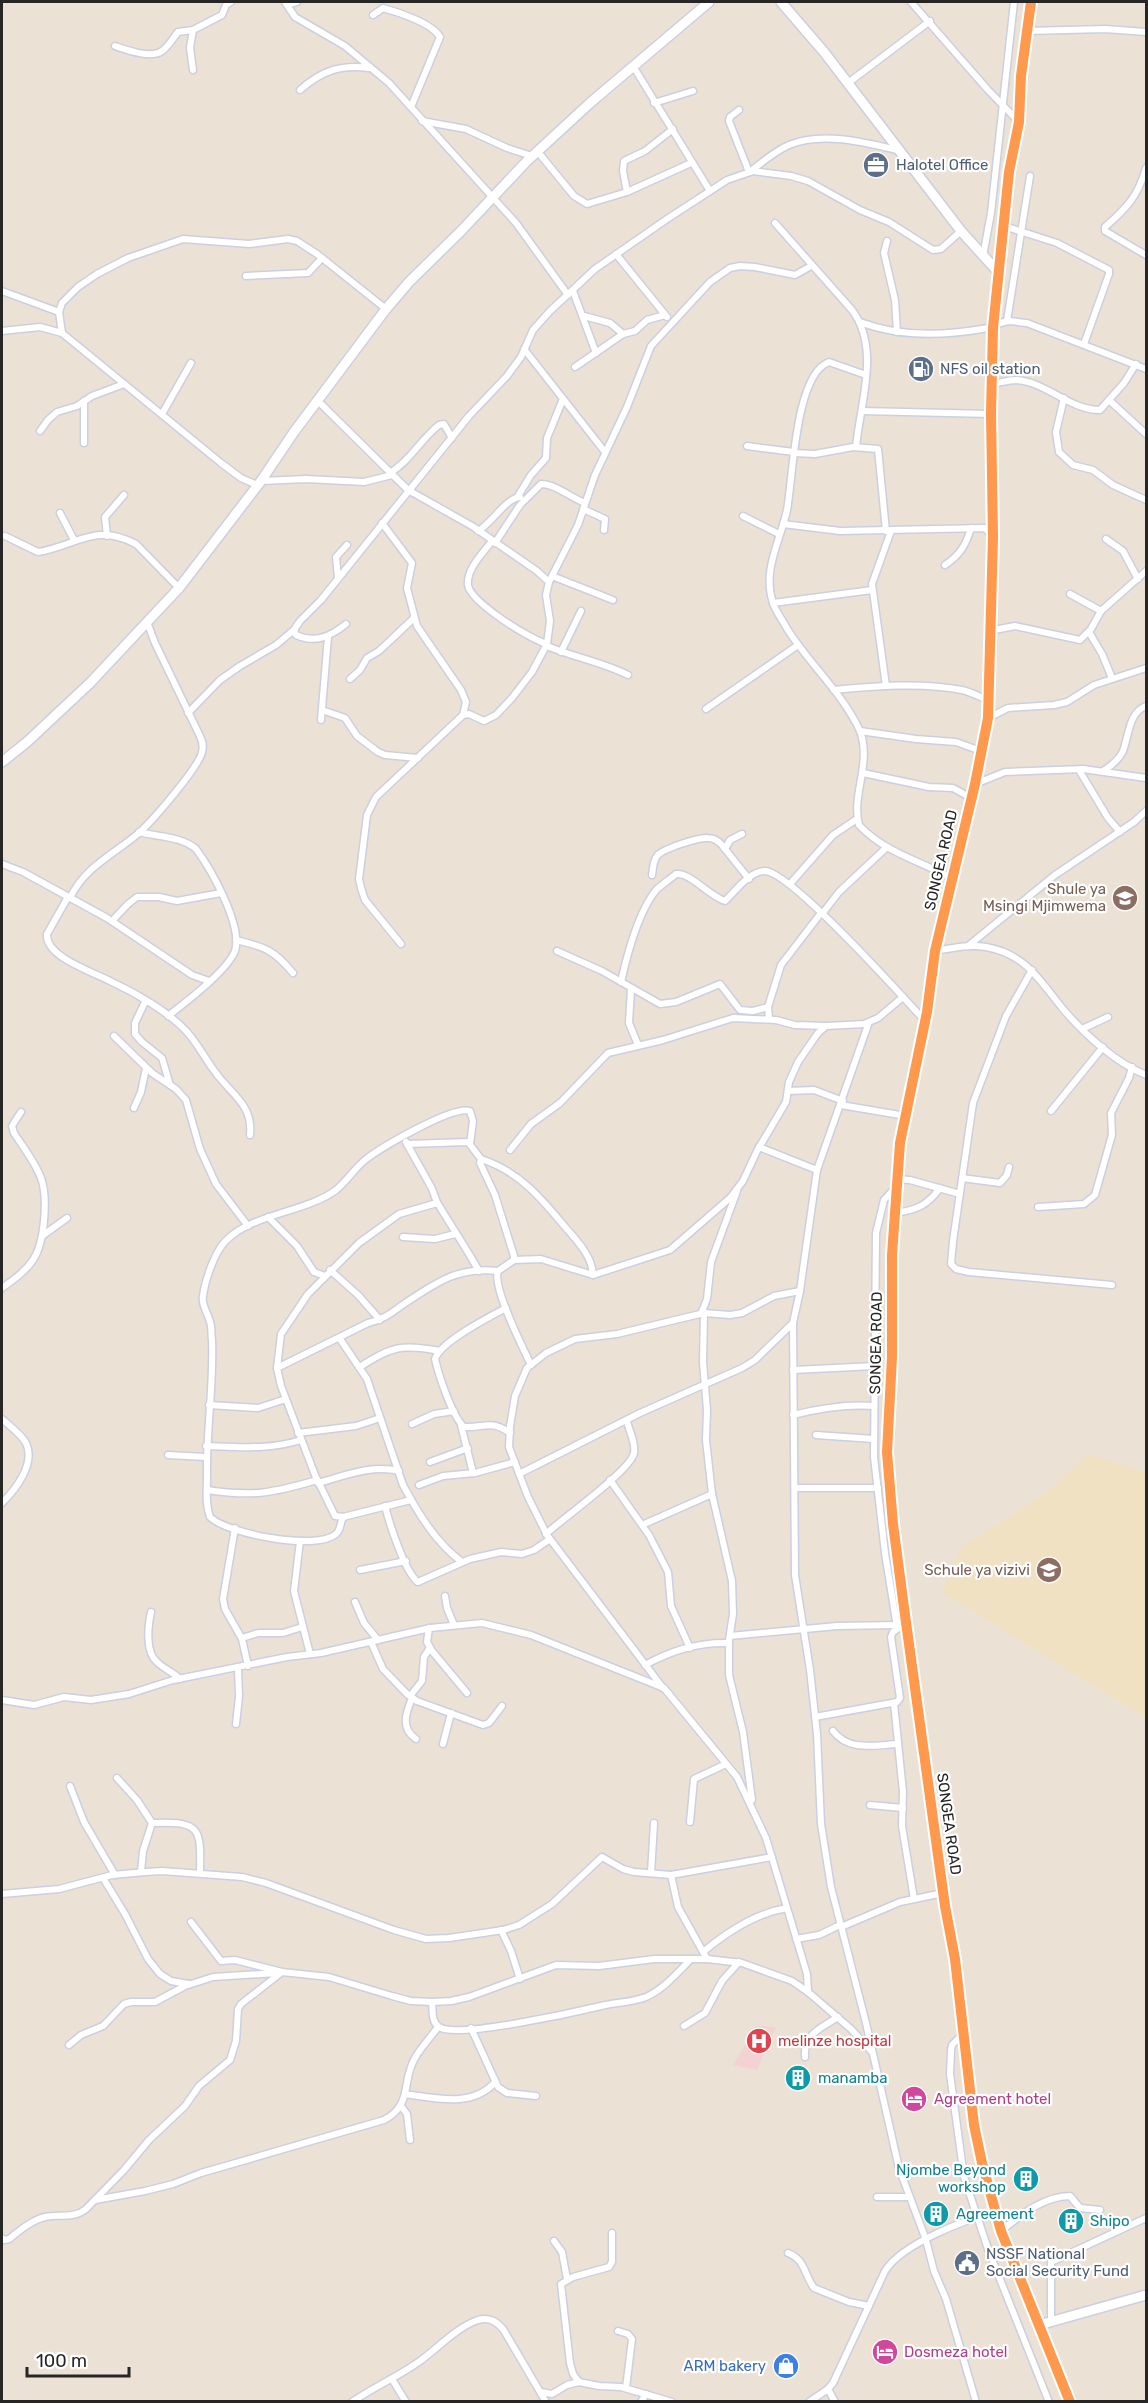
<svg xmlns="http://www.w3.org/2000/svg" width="1148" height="2403" font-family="Rubik,sans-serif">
  <rect width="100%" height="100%" fill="#ebe2d5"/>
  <path fill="#f0e1c2" d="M1088 1454 1146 1472V1718L942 1592 961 1548 1049 1491Z"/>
  <path fill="#f4d1d3" d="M756 2026 776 2027 757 2070 733 2065Z"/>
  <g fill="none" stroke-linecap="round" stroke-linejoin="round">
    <g stroke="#cbcfe2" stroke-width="9">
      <g id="street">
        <path d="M285 2 295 17 345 46 389 83 516 223 568 295"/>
        <path d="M911 2 988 90 1019 122"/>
        <path d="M287 5 297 2"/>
        <path d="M373 15 383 8C398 12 432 23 440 37L411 107"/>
        <path d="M193 30 190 48 193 70"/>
        <path d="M1027 31 1105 29 1146 32"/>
        <path d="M115 46C127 50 151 59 162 51 169 46 173 38 178 32L193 30 222 15 226 5 231 2"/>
        <path d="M633 66 710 191"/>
        <path d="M848 83 930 21"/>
        <path d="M300 90C321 71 341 64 369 68"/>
        <path d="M654 103 693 91"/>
        <path d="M739 110 730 117 729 121 749 172"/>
        <path d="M422 121 466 129 507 148 532 156"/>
        <path d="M538 152 574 196 587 204 627 192 691 163"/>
        <path d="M1146 168C1138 196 1127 208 1105 227V231L1146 255"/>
        <path d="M750 172C762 162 775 151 789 145 823 131 867 143 901 151"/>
        <path d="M627 192 623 171 624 161 645 151 673 129"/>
        <path d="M775 223 852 310C881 349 860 403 856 447"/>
        <path d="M1004 226 1057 243 1109 270V274L1084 344"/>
        <path d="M887 241 884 253 895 300 897 332"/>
        <path d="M616 254 667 317"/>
        <path d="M983 256 991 213 1014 2"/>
        <path d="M246 276 308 273 322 258"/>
        <path d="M2 291 59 312"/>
        <path d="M573 291 596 353"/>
        <path d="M584 316 610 323 623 334"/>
        <path d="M1007 321 1030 176"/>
        <path d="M860 322C899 337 941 336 982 329 991 328 1000 322 1009 321 1014 321 1022 323 1027 323L1146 369"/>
        <path d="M2 331 40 327 62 333 221 463 241 478 257 485"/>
        <path d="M62 333 59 312 62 303 78 287 97 274 128 258 183 239 249 244 288 239 297 241 317 254 386 309"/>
        <path d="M524 349 605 452"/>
        <path d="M575 367 623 334 635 331 647 320 665 315"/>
        <path d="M866 375 829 362C795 374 793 478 787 510 780 542 762 570 773 603 776 612 782 619 786 627 808 663 842 692 860 731 872 764 851 795 859 825 885 853 921 861 953 879"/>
        <path d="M992 384C1000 383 1008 380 1016 380 1047 382 1069 410 1100 410L1124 383 1136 364"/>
        <path d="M1064 398 1056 432 1059 452 1073 465 1093 470 1113 485 1146 500"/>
        <path d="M84 401V443"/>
        <path d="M318 401 408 490 472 526 537 571 549 582"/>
        <path d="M1110 401 1146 434"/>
        <path d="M862 411 991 414"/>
        <path d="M162 414 191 363"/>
        <path d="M40 431 48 420 57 412 77 406 92 396 124 384"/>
        <path d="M747 446 794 452"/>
        <path d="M794 453 815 454 853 447 878 449 886 531"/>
        <path d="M390 473C410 461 421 439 439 425L444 424 452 438"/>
        <path d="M261 481 306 479 364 482 392 475"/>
        <path d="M518 496 531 475 546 458 547 438 563 399"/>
        <path d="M583 509 605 519 604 530"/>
        <path d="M60 513 74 540"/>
        <path d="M743 516 779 534"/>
        <path d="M382 523 412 563 407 588 417 626 461 690 466 702 463 715"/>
        <path d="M783 524 840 531 985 528 992 536"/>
        <path d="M478 531C492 523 506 498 520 497"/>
        <path d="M5 536 38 552C76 546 95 522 136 544L179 588"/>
        <path d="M107 536 105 517 124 495"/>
        <path d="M1106 539 1123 551 1138 579"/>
        <path d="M492 541C484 552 466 569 468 585 470 602 531 640 547 644"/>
        <path d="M495 543 520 505 541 484C556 484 571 498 585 503"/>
        <path d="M945 565C960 555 966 545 971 528"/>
        <path d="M552 576 613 600"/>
        <path d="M338 578 336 557 347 545"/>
        <path d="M1070 594 1101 611"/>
        <path d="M773 603 872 590"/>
        <path d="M346 624C331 636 315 644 296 635L294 630 300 621 321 600 469 416 507 376 521 357 533 330 550 311 595 269 667 219 727 180 753 171 791 176 808 181 860 210 889 222 933 250 941 249 961 231"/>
        <path d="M989 631 1015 626 1080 640 1091 629 1101 611 1146 571"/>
        <path d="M1089 632 1102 654 1112 678"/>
        <path d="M547 646C573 657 602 662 628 675"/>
        <path d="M561 652 581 611"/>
        <path d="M350 679 360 670 367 658 379 651 414 618"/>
        <path d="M886 686 872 584 891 531"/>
        <path d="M834 690C874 686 923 682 962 690 971 692 980 697 988 700"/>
        <path d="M706 709 798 645"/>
        <path d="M322 710 345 718 357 736 378 752 385 755 418 758"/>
        <path d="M188 713 220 680 240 666 276 645 295 629"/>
        <path d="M988 718 1008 708 1054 705 1067 702 1094 685 1146 668"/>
        <path d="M321 720 328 637"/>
        <path d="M860 731 916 739 956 742 981 751"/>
        <path d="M1079 770 1108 818 1120 832"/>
        <path d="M1103 771C1111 766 1119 760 1123 751 1129 735 1129 712 1146 706"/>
        <path d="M863 773 929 787 953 788 971 798"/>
        <path d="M975 784 1005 772 1083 769 1146 778"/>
        <path d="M139 832C157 837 181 836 196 849 211 869 243 926 235 951 227 971 186 1002 168 1016"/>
        <path d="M725 849 730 840 742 834"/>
        <path d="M2 864 23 872 107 918 192 975 209 981"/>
        <path d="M652 875C653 869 653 861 657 856 662 849 699 837 708 838 713 838 717 840 721 844L749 879"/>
        <path d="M790 884 833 835 857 819"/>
        <path d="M68 897 47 934C45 957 93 972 110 981 134 992 169 1012 187 1032 199 1045 207 1063 219 1077 235 1097 253 1107 250 1135"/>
        <path d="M70 898C85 866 115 854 140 832 153 820 199 767 202 752 204 745 202 740 199 734L155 643 147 622"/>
        <path d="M822 914 839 892 887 847"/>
        <path d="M112 921 128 904 137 897H159L177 901 221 893"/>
        <path d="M236 940C265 947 274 950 293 973"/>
        <path d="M401 944 365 900 361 888 359 879 367 815 376 797 463 715 469 714 484 721 496 715 512 698 532 672 547 644 550 621 546 595 549 582 578 525 595 475 627 407 651 346 710 282 730 268 740 266 755 267 795 275 811 266"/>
        <path d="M968 946 1055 875 1134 822 1146 811"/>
        <path d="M557 951 602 971 660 1004 676 1002 720 984 740 1010 753 1011 768 1007"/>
        <path d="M935 951C952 948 969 944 986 947 1026 954 1040 981 1063 1009 1084 1034 1116 1063 1146 1075"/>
        <path d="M1032 970 1006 1016 973 1103 953 1241 951 1264 956 1269 969 1272 1112 1285"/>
        <path d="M621 982C627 955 639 910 657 889 663 884 670 879 676 874 690 872 709 896 725 901 735 892 749 871 765 871 791 872 902 996 925 1021"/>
        <path d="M631 988 629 1023 638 1045"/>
        <path d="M145 1002 135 1023V1034L142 1042 162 1058 170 1085"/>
        <path d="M769 1019 768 1007 781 965 821 913"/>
        <path d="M869 1022 817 1170 800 1291 793 1323 795 1575 810 1670 817 1734 821 1824 831 1887 866 2023 899 2168 926 2240 934 2271 946 2299 976 2402"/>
        <path d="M1082 1029 1108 1017"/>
        <path d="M114 1036 152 1073 176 1089 186 1100 200 1149 216 1184 248 1226"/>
        <path d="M788 1091 814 1090 843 1101"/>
        <path d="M841 1105 906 1116"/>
        <path d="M134 1108 141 1092 146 1068"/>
        <path d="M1051 1111 1103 1047"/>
        <path d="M406 1142C414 1157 423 1172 431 1187 434 1192 435 1199 438 1204 452 1227 466 1248 479 1271"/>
        <path d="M407 1144 468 1142 481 1159 480 1163 495 1195 514 1256V1260L498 1271C492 1287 523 1348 531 1365"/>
        <path d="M759 1147 817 1170"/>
        <path d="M510 1150 531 1124 560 1103 608 1053 663 1040 733 1018 776 1020 795 1025 826 1026"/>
        <path d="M481 1159C519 1171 542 1199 566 1228 578 1242 592 1256 593 1275"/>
        <path d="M962 1178 1000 1183 1007 1175 1009 1167"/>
        <path d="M897 1179 910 1180 960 1194"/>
        <path d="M896 1187 884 1200 876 1233 874 1457 885 1553 897 1627"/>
        <path d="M1038 1207 1084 1204 1095 1195 1112 1135 1111 1113 1129 1078 1132 1067"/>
        <path d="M895 1213C916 1210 927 1206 940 1188"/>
        <path d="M268 1217 297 1246 314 1272 325 1276"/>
        <path d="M42 1236 67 1218"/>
        <path d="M403 1237 435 1239 455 1234"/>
        <path d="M514 1260 541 1259 593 1275 670 1250 730 1198 743 1181 757 1151 786 1102 789 1082 798 1062 818 1033 826 1026 864 1024 878 1018 903 997"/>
        <path d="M330 1270 358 1295 380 1320"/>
        <path d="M2 1288C13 1280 25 1272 33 1260 45 1242 48 1197 41 1178 35 1162 23 1147 14 1133L12 1126 21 1112"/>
        <path d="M506 1308C489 1317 440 1342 435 1359 439 1376 452 1416 464 1427 485 1428 490 1419 510 1433"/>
        <path d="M704 1313 703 1362 707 1410 706 1440 712 1494 732 1581 733 1614 729 1640V1675L743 1732 752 1800"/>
        <path d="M701 1314 707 1299 711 1262 737 1191"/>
        <path d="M340 1339 367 1379 403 1485C418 1513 436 1543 462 1562"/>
        <path d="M360 1367C391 1346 403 1344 440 1351"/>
        <path d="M277 1368 368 1323C382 1320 390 1314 401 1306 434 1284 457 1266 498 1271"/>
        <path d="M793 1370 875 1366"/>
        <path d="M209 1405 258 1408 286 1399"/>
        <path d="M793 1415C821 1408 846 1404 874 1406"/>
        <path d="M2 1419C10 1426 21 1434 26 1443 36 1464 15 1490 2 1503"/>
        <path d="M412 1424 434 1414 454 1411"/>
        <path d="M461 1425 473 1473"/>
        <path d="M298 1433 356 1426 380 1418"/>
        <path d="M816 1435 874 1439"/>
        <path d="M206 1446C238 1447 270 1450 301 1440"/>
        <path d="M168 1455 206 1457"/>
        <path d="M430 1462 468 1448"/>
        <path d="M519 1474 640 1413 742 1368 755 1360 793 1323"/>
        <path d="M610 1480 649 1535 668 1572 671 1606 690 1648"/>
        <path d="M318 1483C344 1476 372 1464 399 1471"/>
        <path d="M419 1485 443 1476 475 1473 515 1462"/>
        <path d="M795 1488H878"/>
        <path d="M207 1490C253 1497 273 1493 317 1480"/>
        <path d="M411 1500 343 1517 335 1516 315 1475 281 1386 277 1368 281 1334 308 1294 359 1243 399 1214 437 1203"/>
        <path d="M385 1506C389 1522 405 1573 418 1582L470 1559 501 1552 522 1554 534 1550 550 1539"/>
        <path d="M343 1517C340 1523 341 1530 336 1534 317 1551 227 1534 210 1517 205 1504 207 1490 207 1477 206 1431 214 1385 212 1340 211 1334 212 1327 210 1322 208 1313 201 1305 203 1296 205 1281 212 1261 220 1248 242 1214 304 1214 336 1190 347 1181 354 1169 365 1160 380 1148 453 1105 470 1111L473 1121 470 1144"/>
        <path d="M642 1525 712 1494"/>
        <path d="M235 1528 223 1599 225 1609 242 1639 248 1666"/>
        <path d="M546 1534C563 1518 631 1470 634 1453 636 1443 629 1431 627 1421"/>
        <path d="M300 1541 294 1591 310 1654"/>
        <path d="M360 1570 406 1561"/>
        <path d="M445 1596 447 1608 454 1625"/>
        <path d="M355 1602 364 1623 378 1640"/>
        <path d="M151 1612C148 1626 145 1652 157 1662 164 1669 173 1672 180 1679"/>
        <path d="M429 1628 427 1642 432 1651 467 1693"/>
        <path d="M730 1636 837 1626 897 1625"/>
        <path d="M242 1638 258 1633H283L302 1627"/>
        <path d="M371 1642 383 1669 407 1694 417 1701 483 1725 489 1723 502 1706"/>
        <path d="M645 1665C670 1651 700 1642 729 1643"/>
        <path d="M663 1688 547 1535 528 1497 509 1447 510 1426 515 1396 527 1368 546 1353 575 1339 617 1334 704 1313 730 1315 742 1313 774 1296 800 1291"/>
        <path d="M410 1696 422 1681 424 1657 430 1648"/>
        <path d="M412 1698C406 1713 400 1728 416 1739"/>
        <path d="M2 1700 34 1705 64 1697 91 1700 129 1694 173 1680 287 1657 321 1653 430 1628 482 1623 531 1635 664 1688 737 1777 766 1838 807 1974 808 1992"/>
        <path d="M894 1703 903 1792 902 1826 914 1899"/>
        <path d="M815 1717 897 1702 900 1698 891 1637 893 1632 900 1627"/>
        <path d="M236 1724 239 1696 238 1668"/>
        <path d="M833 1731C849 1752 875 1745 898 1744"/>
        <path d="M443 1744 451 1713"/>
        <path d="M117 1778 137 1800 152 1823 143 1851 141 1872"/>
        <path d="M70 1786 84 1822 115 1875"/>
        <path d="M870 1805 903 1808"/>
        <path d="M690 1822 694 1779 726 1764"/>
        <path d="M152 1823C201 1821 201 1828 200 1873"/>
        <path d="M651 1873 654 1823"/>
        <path d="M103 1878 125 1914 148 1959 160 1974 171 1981 189 1984"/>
        <path d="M2 1894 59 1889 112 1875 146 1872 162 1871 242 1877 266 1883 394 1930 426 1939 449 1938 503 1930 519 1925 552 1904 602 1857 623 1869 634 1872 671 1875"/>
        <path d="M191 1922 221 1961 235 1960 282 1972 329 1977 392 1996 411 2001 432 2002 451 2001 469 1997 556 1965 599 1966 654 1959H707L742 1963 792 1981 808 1992 851 2029 872 2052"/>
        <path d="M841 1927 900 1902 943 1893"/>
        <path d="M501 1930 511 1951 520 1979"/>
        <path d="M796 1939 819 1935 840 1925"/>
        <path d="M703 1952C727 1932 756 1913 787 1908"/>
        <path d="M707 1959 678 1907 671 1875 772 1857"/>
        <path d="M432 2002C433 2010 431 2022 439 2027 456 2039 576 2012 601 2006 616 2002 631 2003 646 1997 664 1989 677 1973 691 1959"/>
        <path d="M684 2026 705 2013 722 1981 739 1962"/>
        <path d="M471 2028 498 2087 507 2093 536 2096"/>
        <path d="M964 2033 952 2045 951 2050 950 2074 964 2177 988 2249 1049 2402"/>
        <path d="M69 2045 81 2035 103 2026 124 2004 131 2002H155L185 1986 213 1977 278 1973"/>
        <path d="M805 2057C803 2034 821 2028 838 2017"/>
        <path d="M405 2094C435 2098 473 2108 495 2082"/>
        <path d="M401 2106 407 2114 410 2140"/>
        <path d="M877 2197H909"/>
        <path d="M95 2200 145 2191 173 2184 201 2173 384 2120C413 2105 401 2082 415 2058 421 2047 431 2037 438 2027"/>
        <path d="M1001 2231C1021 2215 1044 2196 1070 2196L1080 2208 1100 2210"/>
        <path d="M2 2238 4 2240 9 2239C19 2231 32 2220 45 2217 59 2214 74 2219 86 2209L124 2170 149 2140 185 2106 199 2086 230 2060 236 2041 238 2009 241 2004 282 1972"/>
        <path d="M554 2241 562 2252 567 2279"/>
        <path d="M788 2253C806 2260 804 2275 814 2288L849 2302 869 2306"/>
        <path d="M1051 2321V2262L1146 2218"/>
        <path d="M618 2331 628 2334 632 2339 626 2388"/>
        <path d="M392 2379 406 2402"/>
        <path d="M579 2382 573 2374 570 2363 561 2284 573 2277 609 2267 612 2262V2233"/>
        <path d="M828 2389 835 2402"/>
        <path d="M541 2392 552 2394 567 2385 579 2382 599 2386 621 2387 672 2402"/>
        <path d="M352 2402C374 2387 399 2376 420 2361 438 2348 457 2327 478 2320 489 2317 496 2321 503 2329L546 2402"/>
        <path d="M641 2402 646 2394"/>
        <path d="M809 2402 828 2389 833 2383 885 2271C902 2244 964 2220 995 2212"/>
      </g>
    </g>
    <g stroke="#cbcfe2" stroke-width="12">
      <g id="secondary">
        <path d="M781 2 824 52 961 231 998 272"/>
        <path d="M2 762 27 742 90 683 179 588 261 481 294 432 386 309 409 282 461 231 527 161 590 103 709 2"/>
        <path d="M1039 2325 1146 2295"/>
      </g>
    </g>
    <g stroke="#fff" stroke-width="14">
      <path id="highway" d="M1031 2 1021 76 1019 122 1009 172 993 328 991 414 993 537 988 718 975 784 935 951 927 1012 900 1143 892 1255V1357L887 1452 893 1524 905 1615 945 1906 955 1959 974 2125 982 2163 1001 2231 1070 2402"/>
    </g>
    <use href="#street" stroke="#fff" stroke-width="6"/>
    <use href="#secondary" stroke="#fff" stroke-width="9"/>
    <use href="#highway" stroke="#ff994d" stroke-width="10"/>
  </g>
  <defs>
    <g id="office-disc" transform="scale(1.35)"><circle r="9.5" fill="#5c6f8a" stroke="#fff"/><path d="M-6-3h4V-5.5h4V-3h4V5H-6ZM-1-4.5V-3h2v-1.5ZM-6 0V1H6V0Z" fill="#fff"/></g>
    <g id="fuel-disc" transform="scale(1.35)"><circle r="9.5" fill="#5c6f8a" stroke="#fff"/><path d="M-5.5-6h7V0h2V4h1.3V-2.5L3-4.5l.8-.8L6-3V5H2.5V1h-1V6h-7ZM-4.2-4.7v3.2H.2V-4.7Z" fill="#fff"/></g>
    <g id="school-disc" transform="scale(1.35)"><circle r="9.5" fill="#8d6e63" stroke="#fff"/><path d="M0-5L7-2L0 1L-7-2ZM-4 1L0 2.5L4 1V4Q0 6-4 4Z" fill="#fff"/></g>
    <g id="hospital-disc" transform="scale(1.35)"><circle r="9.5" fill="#e0444e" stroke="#fff"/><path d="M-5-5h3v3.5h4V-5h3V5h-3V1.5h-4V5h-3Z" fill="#fff"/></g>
    <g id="building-disc" transform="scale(1.35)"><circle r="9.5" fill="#0f9aa8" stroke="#fff"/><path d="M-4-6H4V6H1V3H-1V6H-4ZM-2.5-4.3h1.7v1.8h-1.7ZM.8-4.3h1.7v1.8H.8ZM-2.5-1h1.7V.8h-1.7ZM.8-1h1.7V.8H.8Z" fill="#fff"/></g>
    <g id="hotel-disc" transform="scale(1.35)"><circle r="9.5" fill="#d1479c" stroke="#fff"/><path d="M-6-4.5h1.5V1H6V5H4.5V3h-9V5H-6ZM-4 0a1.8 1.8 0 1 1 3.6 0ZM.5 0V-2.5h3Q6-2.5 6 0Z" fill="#fff"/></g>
    <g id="civic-disc" transform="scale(1.35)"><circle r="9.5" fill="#5c6f8a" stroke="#fff"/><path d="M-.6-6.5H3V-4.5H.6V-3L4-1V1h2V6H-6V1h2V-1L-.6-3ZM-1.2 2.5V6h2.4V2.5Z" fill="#fff"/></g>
    <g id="shop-disc" transform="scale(1.35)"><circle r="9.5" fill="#3f7fe0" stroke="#fff"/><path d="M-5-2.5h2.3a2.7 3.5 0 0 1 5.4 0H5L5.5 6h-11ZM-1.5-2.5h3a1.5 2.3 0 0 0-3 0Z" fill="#fff"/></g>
  </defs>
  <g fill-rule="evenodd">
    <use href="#office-disc" x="876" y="165"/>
    <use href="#fuel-disc" x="921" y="369"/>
    <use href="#school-disc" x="1125" y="898"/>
    <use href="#school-disc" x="1049" y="1570"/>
    <use href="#hospital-disc" x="759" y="2041"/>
    <use href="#building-disc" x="798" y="2078"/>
    <use href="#hotel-disc" x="914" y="2099"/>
    <use href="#building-disc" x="1026" y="2179"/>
    <use href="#building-disc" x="936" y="2214"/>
    <use href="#building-disc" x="1071" y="2221"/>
    <use href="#civic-disc" x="967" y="2263"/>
    <use href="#hotel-disc" x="885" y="2352"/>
    <use href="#shop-disc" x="786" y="2366"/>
  </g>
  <g text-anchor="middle" stroke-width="4.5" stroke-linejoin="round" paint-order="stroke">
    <g font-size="15" fill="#4e5e75" stroke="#fff" text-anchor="start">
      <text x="896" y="170">Halotel Office</text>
      <text x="940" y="374">NFS oil station</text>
      <text x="986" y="2259">NSSF National<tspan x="986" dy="17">Social Security Fund</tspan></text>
    </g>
    <g font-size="15" fill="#262626" stroke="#fff">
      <text transform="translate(941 860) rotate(-77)" y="5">SONGEA ROAD</text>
      <text transform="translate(876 1343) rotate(-89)" y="5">SONGEA ROAD</text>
      <text transform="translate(949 1824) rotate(82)" y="5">SONGEA ROAD</text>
    </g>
    <g font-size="15" fill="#785e54" stroke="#fff" text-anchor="end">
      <text x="1106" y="894">Shule ya<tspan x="1106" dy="17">Msingi Mjimwema</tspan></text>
      <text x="1030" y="1575">Schule ya vizivi</text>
    </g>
    <g font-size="15" fill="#be3a42" stroke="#fff" text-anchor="start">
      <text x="778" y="2046">melinze hospital</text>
    </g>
    <g font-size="15" fill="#0d838f" stroke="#fff" text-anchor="start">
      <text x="818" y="2083">manamba</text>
      <text x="1006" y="2175" text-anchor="end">Njombe Beyond<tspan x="1006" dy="17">workshop</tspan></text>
      <text x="956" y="2219">Agreement</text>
      <text x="1090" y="2226">Shipo</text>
    </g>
    <g font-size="15" fill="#b23c85" stroke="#fff" text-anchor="start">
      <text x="934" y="2104">Agreement hotel</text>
      <text x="904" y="2357">Dosmeza hotel</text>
    </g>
    <g font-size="15" fill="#366cbe" stroke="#fff" text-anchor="end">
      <text x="766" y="2371">ARM bakery</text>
    </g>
  </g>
  <rect width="1148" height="2403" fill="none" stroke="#262626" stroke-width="6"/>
  <path d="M27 2367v9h102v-9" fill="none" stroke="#262626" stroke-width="3"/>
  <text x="36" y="2367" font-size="18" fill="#262626" stroke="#ffffff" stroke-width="4.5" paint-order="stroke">100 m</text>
</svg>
